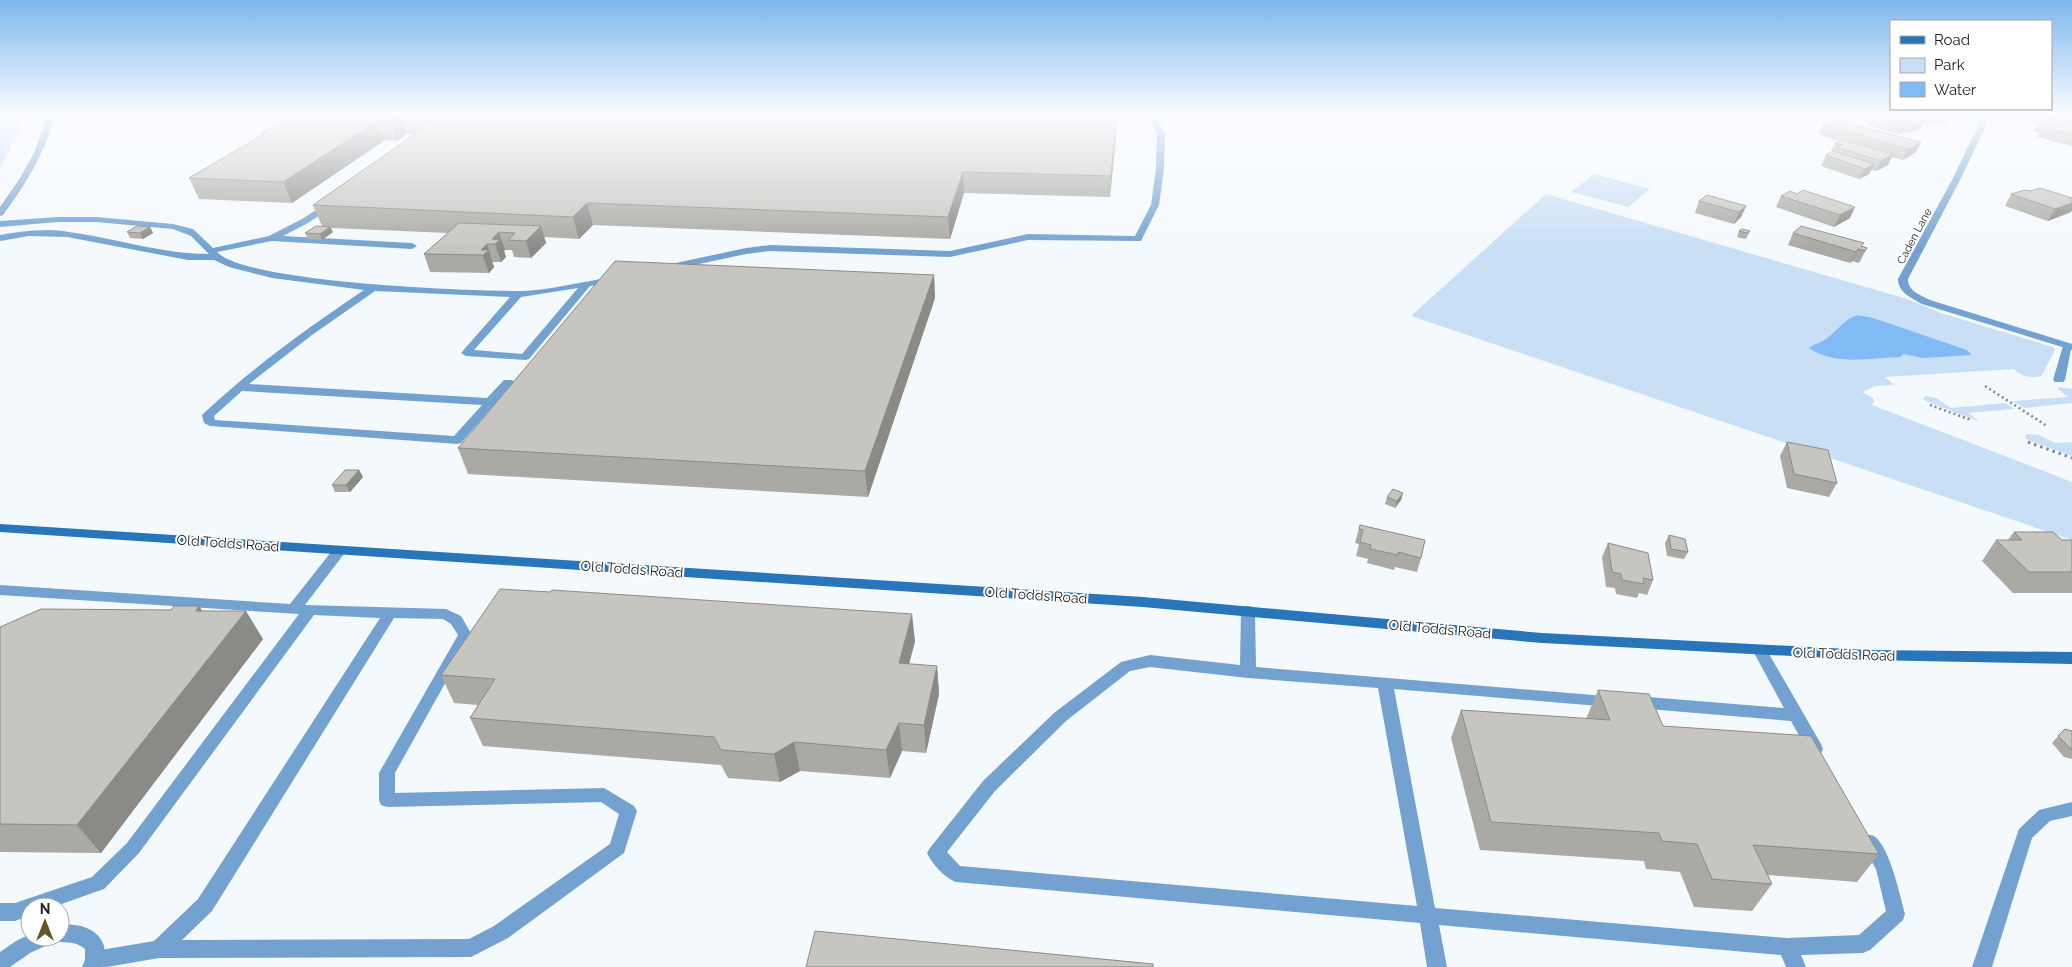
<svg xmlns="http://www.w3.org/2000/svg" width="2072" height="967" font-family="Raleway,sans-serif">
  <rect width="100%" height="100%" fill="#f4f9fe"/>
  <g fill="#c9dff5">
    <path d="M0 114H25L16 138 0 168Z"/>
    <path d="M1594 174 1650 189 1628 207 1571 192Z"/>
    <path d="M1546 194 1907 299 1941 313 2053 347 2055 350 2043 373 2041 376C2031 379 2021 376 2014 369L1885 377 1894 385 1876 386 1862 392 1873 398 1874 402 1872 405 2072 482V540L1411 316Z"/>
    <path d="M2058 387 2072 389V403L2024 408 2013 401 2068 397 2058 389Z"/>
    <path d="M1926 396 1936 398 1951 408 2005 403 2015 409 1968 413 1980 422 1926 401 1923 399Z"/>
    <path d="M2027 434 2039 435 2056 443 2072 442V456L2026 439 2025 436Z"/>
  </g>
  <path fill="#80bbf5" d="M1857 315 1873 318 1967 350 1972 355 1923 358 1903 354 1900 357C1871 358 1835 366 1809 348 1813 344 1818 344 1823 341 1836 333 1843 320 1857 315Z"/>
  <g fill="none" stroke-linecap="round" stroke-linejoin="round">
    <g stroke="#84878a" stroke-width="2.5" stroke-dasharray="2 3" stroke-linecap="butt">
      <path d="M1985 386 2047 426"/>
      <path d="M1930 405 1971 420"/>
    </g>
    <path stroke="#84878a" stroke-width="3" stroke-dasharray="2.5 4" stroke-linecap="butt" d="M2028 442 2072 458"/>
    <g fill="#73a2d0" fill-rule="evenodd">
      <path d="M1146 114H1154L1165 133 1164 169 1159 205 1141 241 1028 240 950 257 770 251 746 254 671 270 666 267 671 264 746 248 770 245 950 251 1028 234 1135 236 1151 205 1156 169 1157 133Z"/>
      <path d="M330 201 333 202V206L308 223 283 236 412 243 417 246 412 249 272 241 217 252C246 283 470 291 519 291 547 291 585 281 613 277L618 280 613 283 590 286 529 359 525 360 466 356 461 353 510 297 375 291 312 335 249 384 487 398 504 380H512L514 382 512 384 461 443 457 444 210 426 204 423 202 415 204 413C253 367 308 328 364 290L272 278 229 267 214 260H188L67 237 29 236 0 241V235C23 231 46 228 69 232 115 238 161 254 209 254L191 236 173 229 96 222H58L0 227V221L58 217H96L173 224 193 229 213 248 269 236 302 219ZM578 288 522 354 474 350 521 297ZM242 391 482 405 454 436 215 420 214 416Z"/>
      <path d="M2068 343 2072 344 2065 380 2063 382H2055L2053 380 2063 346Z"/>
      <path d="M340 546 345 547 347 550 305 605 446 609 461 616 472 635 395 773V793L604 788 634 806 637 811 624 853 508 938 471 957 159 958 107 967 88 966 85 960 88 954 95 951 154 941 198 899 380 618 314 615 139 853 104 889 53 907H30V915L15 921H0V903H15L92 877 127 843 299 614 0 595V585L290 604 335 547ZM394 618 443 619 451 624 458 635 379 773V800L381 805 387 807 601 802 619 814 610 844 494 926 469 939 182 940 212 911Z"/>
      <path d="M1248 606 1253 607 1255 611 1256 667 1617 697 1619 701 1617 705 1611 707 1394 689 1435 908 1787 938 1859 935 1886 911 1876 869 1860 842 1863 837C1867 835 1870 834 1874 836 1890 847 1900 896 1905 914L1903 920 1870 950 1863 953 1801 955 1806 967H1786L1781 955 1439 925 1447 967H1427L1420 923 956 882C945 878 932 864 927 853L930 848 983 781 1054 713 1121 662 1150 655 1240 665 1241 611 1243 607ZM1150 667 1248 678 1378 688 1417 906 960 866 947 852 995 791 1066 721 1130 671Z"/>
      <path d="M1760 646 1765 647 1821 744 1823 749 1821 754 1815 756 1809 754 1791 721 1636 708 1630 706 1628 702 1630 698 1636 696 1784 708 1753 651 1755 647Z"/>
    </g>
    <g fill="#73a2d0" fill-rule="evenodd">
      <path d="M1981 114H1989L1985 128 1960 180 1908 279C1908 291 1920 295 1930 300L2072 344V350L1922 304C1912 298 1898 293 1898 279L1952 180 1977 128Z"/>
      <path d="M2072 802V816L2050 821 2032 838 1992 967H1972L2019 829 2039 810Z"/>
      <path d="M60 925C87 921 114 937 102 967H82L85 960V949C73 939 65 945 53 940L52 943 30 953 10 967H0V952L16 941 30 934V937H60Z"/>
    </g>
    <path fill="#73a2d0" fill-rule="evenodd" d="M48 114H56C45 152 26 184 3 215L0 216V207L20 178 34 153Z"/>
    <path fill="#2876b9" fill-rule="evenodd" d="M0 524 1143 597 1542 633 1867 650 2072 652V664L1867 660 1542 643 1143 607 0 532Z"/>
  </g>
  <g fill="#aaa9a4">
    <path d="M290 114H1118L1110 197 964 193 950 239 593 225 579 239 544 237 546 243 531 258 514 257 512 250H505L504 251 506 257 501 262H492L494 267 489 273 430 272 424 254 448 233 331 228 333 232 322 240 308 239 305 233 322 226 313 205 415 134H407L397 141 385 140 292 203 199 199 189 178 262 135 261 133 291 116Z"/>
    <path d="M1853 114H1937L1950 117 1945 125 1937 124 1936 125 1924 123 1921 128 1908 133 1903 132 1898 134 1865 125 1868 118Z"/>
    <path d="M1938 114H1957H1954L1953 117Z"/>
    <path d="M2009 114H2060L2057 120H2060L2072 117V146L2037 137 2039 133 2033 131 2038 123 2008 115Z"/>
    <path d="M1823 124 1921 142 1916 152 1903 160 1892 157 1888 165 1876 171 1871 170 1869 174 1859 179 1821 166 1826 155 1831 152 1835 143 1840 141 1818 134Z"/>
    <path d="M2011 194 2071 212 2048 221 2005 206Z"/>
    <path d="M1781 196 1850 218 1834 227 1776 207Z"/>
    <path d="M1699 201 1746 206 1741 217 1734 224 1695 213Z"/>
    <path d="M150 227 153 233 143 239 130 238 127 232Z"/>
    <path d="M1739 231H1750L1747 237 1745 239 1737 237Z"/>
    <path d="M1793 233 1862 246 1867 248 1859 263 1852 261 1850 263 1788 245Z"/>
    <path d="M934 275 935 298 868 497 468 474 458 448Z"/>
    <path d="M1787 442 1837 483 1829 497 1787 488 1780 456Z"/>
    <path d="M359 470 363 477 350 492H335L332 485Z"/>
    <path d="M1403 493 1401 500 1395 508 1385 504 1387 497Z"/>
    <path d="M1360 525 1421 558 1417 572 1395 567 1394 570 1367 563 1368 559 1356 556 1359 544 1355 543Z"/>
    <path d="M2014 532 2062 540H2072V593H2013L1982 561 1996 540H2008Z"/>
    <path d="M1669 535 1688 552 1684 559 1667 556 1665 543Z"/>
    <path d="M1608 543 1653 580 1647 595 1639 593 1637 598 1616 594 1615 588 1606 587 1602 557Z"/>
    <path d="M202 611 263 639 101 853 0 852V627Z"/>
    <path d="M915 641 909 664 937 666 939 694 926 753 902 751 890 778 800 771 780 782 728 778 721 765 483 746 470 718 478 705 454 703 441 675Z"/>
    <path d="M1598 690 1663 726 1879 854 1857 882 1768 875 1772 884 1752 911 1694 907 1680 872 1646 869 1644 861 1480 850 1451 738 1461 710 1586 719Z"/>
    <path d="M2065 729 2072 731V759L2064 757 2052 743Z"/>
  </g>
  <g fill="#8b8a86">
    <path d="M400 114 407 134 397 141 390 121Z"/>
    <path d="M1117 114H1118L1110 197 1111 176Z"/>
    <path d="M2058 114H2060L2055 123 2049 126 2054 116Z"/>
    <path d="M1926 118 1921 128 1908 133 1913 123Z"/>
    <path d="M377 121 385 140 292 203 283 182Z"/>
    <path d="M1908 122 1903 132 1898 134 1903 124Z"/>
    <path d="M1921 142 1916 152 1903 160 1908 149Z"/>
    <path d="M1893 154 1888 165 1876 171 1881 161Z"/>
    <path d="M1874 164 1869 174 1859 179 1865 169Z"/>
    <path d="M963 172 964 193 950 239 948 217Z"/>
    <path d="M587 203 593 225 579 239 573 217Z"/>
    <path d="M2072 203V210L2071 212 2048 221 2055 209Z"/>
    <path d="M1746 206 1741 217 1734 224 1739 212Z"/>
    <path d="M1855 207 1850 218 1834 227 1840 215Z"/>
    <path d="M541 226 546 243 531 258 526 241Z"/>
    <path d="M150 227 153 233 143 239 140 233Z"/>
    <path d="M330 227 333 232 322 240 320 234Z"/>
    <path d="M499 232 505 250 504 251 506 257 501 262 495 244 492 239Z"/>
    <path d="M487 244 494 267 489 273 481 250Z"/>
    <path d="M1858 249 1852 261 1850 263 1856 252Z"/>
    <path d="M934 275 935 298 868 497 865 471Z"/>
    <path d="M359 470 363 477 350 492 346 485Z"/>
    <path d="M1403 493 1401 500 1395 508 1397 501Z"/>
    <path d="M199 606 217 634 196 611Z"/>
    <path d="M246 611 263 639 101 853 77 825Z"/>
    <path d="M912 614 915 641 902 691 899 663Z"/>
    <path d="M937 666 939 694 926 753 924 725Z"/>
    <path d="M899 723 902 751 890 778 886 750Z"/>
    <path d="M794 742 800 771 780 782 774 754Z"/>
  </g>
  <g fill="#c6c5bf" stroke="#8b8a86">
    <path d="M290 114H1117L1111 176 963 172 948 217 587 203 573 217 313 205 441 116 400 114 390 121H377L283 182 189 178 266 133H261L293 114Z"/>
    <path d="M1869 114H1913L1926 118 1913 123 1908 122 1903 124Z"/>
    <path d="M1913 114H1937L1950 117 1948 120 1940 119 1939 120Z"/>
    <path d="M2047 114H2058L2054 116Z"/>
    <path d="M2066 116 2072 117V134L2043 127 2048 123 2039 121 2044 117 2060 120Z"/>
    <path d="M1832 119 1921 142 1908 149 1823 124Z"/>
    <path d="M1843 140 1893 154 1881 161 1836 147 1842 145 1835 143Z"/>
    <path d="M1833 151 1874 164 1865 169 1826 155Z"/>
    <path d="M2040 188 2072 198V203L2055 209 2011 194 2025 190 2030 191Z"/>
    <path d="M1803 190 1855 207 1840 215 1781 196 1790 191 1797 194Z"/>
    <path d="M1707 195 1746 206 1739 212 1699 201Z"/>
    <path d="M459 223 541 226 526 241 508 240 515 233 499 232 492 239 500 240 495 244H487L481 250H489L483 255 424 254Z"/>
    <path d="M137 226 150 227 140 233 127 232Z"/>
    <path d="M316 226 330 227 320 234 305 233Z"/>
    <path d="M1801 226 1864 243 1861 246 1867 248 1865 251 1858 249 1856 252 1793 233Z"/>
    <path d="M1742 229 1750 231 1747 233 1739 231Z"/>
    <path d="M615 261 934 275 865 471 458 448Z"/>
    <path d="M1787 442 1828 450 1837 483 1794 474Z"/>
    <path d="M345 470H359L346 485H332Z"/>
    <path d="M1393 489 1403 493 1397 501 1387 497Z"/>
    <path d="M1360 525 1425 540 1421 558 1398 552V555L1370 549 1371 545 1360 542 1363 530 1359 529Z"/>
    <path d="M2014 532H2053L2062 540H2072V572H2029L1996 540H2022Z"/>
    <path d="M1669 535 1685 539 1688 552 1671 549Z"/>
    <path d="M1608 543 1648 553 1653 580 1643 578 1644 584 1622 580 1621 574 1612 572Z"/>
    <path d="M500 589 550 592 552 590 912 614 899 663 937 666 924 725 899 723 886 750 794 742 774 754 721 750 714 737 470 718 495 679 441 675Z"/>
    <path d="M174 606H199L196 611H246L77 825 0 824V627L41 609 171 610Z"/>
    <path d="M1598 690 1649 694 1663 726 1811 736 1879 854 1753 845 1772 884 1712 879 1697 844 1662 841 1659 833 1491 822 1461 710 1610 720Z"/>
    <path d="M2065 729 2072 731V750L2058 736Z"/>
    <path d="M815 931 1153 964V967H806Z"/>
  </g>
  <linearGradient id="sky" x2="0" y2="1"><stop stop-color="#7eb7ed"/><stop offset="0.46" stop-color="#fafcff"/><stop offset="1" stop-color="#fafcff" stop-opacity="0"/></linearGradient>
  <rect width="2072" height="249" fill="url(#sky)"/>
  <g text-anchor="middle" stroke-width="4" stroke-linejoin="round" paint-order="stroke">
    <g font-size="11" fill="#222325" stroke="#fff">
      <text transform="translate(1914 236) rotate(-62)" y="4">Caden Lane</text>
    </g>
    <g font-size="14" fill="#222325" stroke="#fff">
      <text transform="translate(228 543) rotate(4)" y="5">Old Todds Road</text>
      <text transform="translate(632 569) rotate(4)" y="5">Old Todds Road</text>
      <text transform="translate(1036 595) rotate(4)" y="5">Old Todds Road</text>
      <text transform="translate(1440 629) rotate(5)" y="5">Old Todds Road</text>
      <text transform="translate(1844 654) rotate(2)" y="5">Old Todds Road</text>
    </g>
  </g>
  <rect x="1890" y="20" width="162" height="90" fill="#ffffff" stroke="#a7a7a8"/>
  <rect x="1900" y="36" width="25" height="8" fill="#2876b9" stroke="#a7a7a8"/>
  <text x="1934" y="45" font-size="15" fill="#222325">Road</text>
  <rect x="1900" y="58" width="25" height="15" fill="#c9dff5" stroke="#a7a7a8"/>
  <text x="1934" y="70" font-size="15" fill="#222325">Park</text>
  <rect x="1900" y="82" width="25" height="15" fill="#80bbf5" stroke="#a7a7a8"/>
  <text x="1934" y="95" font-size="15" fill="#222325">Water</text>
  <g transform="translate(45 922)"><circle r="24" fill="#ffffff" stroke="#a7a7a8"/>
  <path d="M0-4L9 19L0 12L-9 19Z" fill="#625623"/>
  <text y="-8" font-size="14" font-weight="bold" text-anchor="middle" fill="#222325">N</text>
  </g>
</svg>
